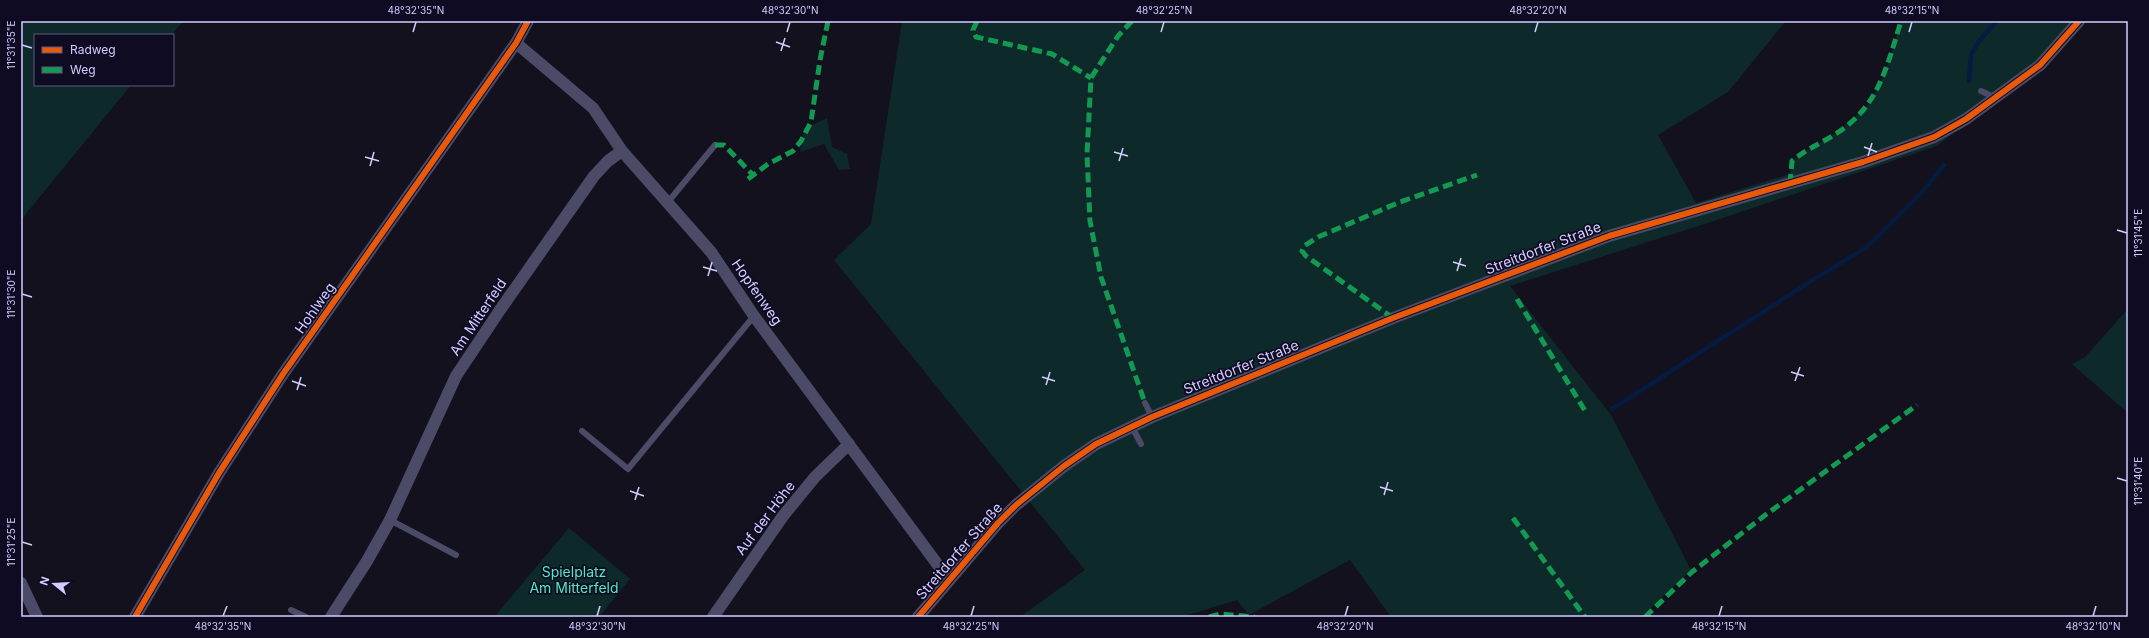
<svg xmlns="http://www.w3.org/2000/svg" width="2149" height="638" font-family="Inter,sans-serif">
  <rect width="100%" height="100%" fill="#12111d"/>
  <g fill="#0e292a">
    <path d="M21 21H183L172 35H35V85H131L21 220Z"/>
    <path d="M902 21H1786L1728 92 1658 135 1696 203 1790 174 1792 161 1801 154 1838 132 1870 103 1886 70 1901 21H2079L1996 98 1937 146 1717 220 1510 286 1611 415 1691 570 1641 617H1391L1350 560 1249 615 1237 600 1181 617H1020L1085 570 834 260 871 224Z"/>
    <path d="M827 118 832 147 847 154 850 169 839 170 824 144 800 152 804 129Z"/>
    <path d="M2128 309V413L2072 364 2085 357Z"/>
    <path d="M569 528 630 579 599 617H494Z"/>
  </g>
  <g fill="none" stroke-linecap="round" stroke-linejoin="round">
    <g stroke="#051b40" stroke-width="4.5">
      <path d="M1969 81 1971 55 1979 41 1997 21"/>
      <path d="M1612 409 1808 283 1867 247 1924 190 1944 165"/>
    </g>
    <g stroke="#4b4b67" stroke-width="6">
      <path d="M1981 91 1996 98"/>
      <path d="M668 202 715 145"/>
      <path d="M1145 403 1152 417"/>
      <path d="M1132 427 1141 444"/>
      <path d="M582 431 628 469 754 316"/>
      <path d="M390 520 456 555"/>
      <path d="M291 610 306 617"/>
    </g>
    <g stroke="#4b4b67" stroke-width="12">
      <path d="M516 43 593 108 622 151 711 252 754 316 949 580"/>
      <path d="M21 583 37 617"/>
      <path d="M135 617 219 473 283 374 516 43 528 21"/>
      <path d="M331 617 367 561 390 520 456 376 500 310 594 176 608 161 622 151"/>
      <path d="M713 617 783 516 815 477 849 444"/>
      <path d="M918 617 998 523 1016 505 1064 466 1096 444 1152 417 1393 318 1609 236 1863 162 1934 137 1966 119 2040 65 2079 21"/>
    </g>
    <g stroke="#139951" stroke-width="5" stroke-dasharray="10 5" stroke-linecap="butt">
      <path d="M977 21 973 30 976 37 1052 54 1091 78"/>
      <path d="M1132 21 1118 36 1091 78 1087 154 1090 221 1101 277 1145 403"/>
      <path d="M715 145H724L753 175"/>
      <path d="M748 179 768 164 793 151 801 141 811 122 820 60 828 21"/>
      <path d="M1790 184 1792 161C1806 149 1822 143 1837 133 1879 106 1887 66 1901 21"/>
      <path d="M1517 299 1587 414"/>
      <path d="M1393 318 1306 256 1302 251 1304 246 1318 237 1400 202 1477 175"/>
      <path d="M1513 518 1585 617"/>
      <path d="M1209 617 1220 614 1255 617"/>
      <path d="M1645 617 1692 572 1764 516 1917 405"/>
    </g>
    <g stroke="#0f0b23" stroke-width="8">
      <g id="cycleway">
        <path d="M135 617 219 473 283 374 516 43 528 21"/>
        <path d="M918 617 998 523 1016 505 1064 466 1096 444 1152 417 1393 318 1609 236 1863 162 1934 137 1966 119 2040 65 2079 21"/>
      </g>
    </g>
    <use href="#cycleway" stroke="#e8590c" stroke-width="6"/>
  </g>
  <path fill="none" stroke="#d2cdff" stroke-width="1.5" d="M413 32 416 22M787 32 790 22M1161 32 1164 22M1535 32 1538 22M1909 32 1912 22M776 42 790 47M22 45 32 48M781 51 785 38M1864 147 1877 152M1114 152 1128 156M1868 156 1872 143M365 157 379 161M1119 161 1123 148M370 166 374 152M2117 230 2127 233M1453 262 1466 266M703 267 717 271M1457 271 1461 258M708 276 712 262M22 294 32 297M1791 372 1804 376M1042 377 1055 381M292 381 306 386M1795 381 1800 367M1046 385 1050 372M297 390 301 377M2117 478 2127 481M1380 487 1393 491M630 491 644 496M1384 495 1388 482M635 500 639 487M22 542 32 545M223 616 227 606M597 616 600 606M971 616 974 606M1345 616 1348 606M1719 616 1722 606M2093 616 2096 606"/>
  <g text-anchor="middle" stroke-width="3.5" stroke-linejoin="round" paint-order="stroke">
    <g font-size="14" fill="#d2cdff" stroke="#0f0b23">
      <text transform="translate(1543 248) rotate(-21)" y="5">Streitdorfer Straße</text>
      <text transform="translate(757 292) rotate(55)" y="5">Hopfenweg</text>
      <text transform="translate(315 308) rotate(-55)" y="5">Hohlweg</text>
      <text transform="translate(478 317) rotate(-56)" y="5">Am Mitterfeld</text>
      <text transform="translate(1241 367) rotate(-22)" y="5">Streitdorfer Straße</text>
      <text transform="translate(765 518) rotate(-53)" y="5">Auf der Höhe</text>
      <text transform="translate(959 551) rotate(-49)" y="5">Streitdorfer Straße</text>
    </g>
    <g font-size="14" fill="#4cecc1" stroke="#0f0b23">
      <text x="574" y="577">Spielplatz<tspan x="574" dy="16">Am Mitterfeld</tspan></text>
    </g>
  </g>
  <rect width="2149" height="638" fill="none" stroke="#0f0b23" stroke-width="44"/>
  <rect x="34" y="34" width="140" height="52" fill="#0f0b23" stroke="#5d597b"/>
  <rect x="42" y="47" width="20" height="6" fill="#e8590c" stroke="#5d597b"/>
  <text x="70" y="54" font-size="12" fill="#d2cdff">Radweg</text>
  <rect x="42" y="67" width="20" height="6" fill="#139951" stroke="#5d597b"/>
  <text x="70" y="74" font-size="12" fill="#d2cdff">Weg</text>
  <g transform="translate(54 584) rotate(288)" stroke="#0f0b23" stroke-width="3" paint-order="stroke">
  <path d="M0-3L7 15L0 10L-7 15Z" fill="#d2cdff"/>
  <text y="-6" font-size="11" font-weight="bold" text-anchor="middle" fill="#d2cdff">N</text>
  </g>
  <rect x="22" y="22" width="2105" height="594" fill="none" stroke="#d2cdff" stroke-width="1.5"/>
  <g font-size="10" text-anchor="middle" fill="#d2cdff">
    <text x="416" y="14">48°32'35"N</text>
    <text x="790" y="14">48°32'30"N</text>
    <text x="1164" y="14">48°32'25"N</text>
    <text x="1538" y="14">48°32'20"N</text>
    <text x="1912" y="14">48°32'15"N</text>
    <text transform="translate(11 45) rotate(-90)" y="4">11°31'35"E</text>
    <text transform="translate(2138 233) rotate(-90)" y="4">11°31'45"E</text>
    <text transform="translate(11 294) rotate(-90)" y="4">11°31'30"E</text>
    <text transform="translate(2138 481) rotate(-90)" y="4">11°31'40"E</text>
    <text transform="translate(11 542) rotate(-90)" y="4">11°31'25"E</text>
    <text x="223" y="630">48°32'35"N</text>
    <text x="597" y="630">48°32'30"N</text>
    <text x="971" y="630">48°32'25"N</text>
    <text x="1345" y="630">48°32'20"N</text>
    <text x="1719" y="630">48°32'15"N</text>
    <text x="2093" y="630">48°32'10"N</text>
  </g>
</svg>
